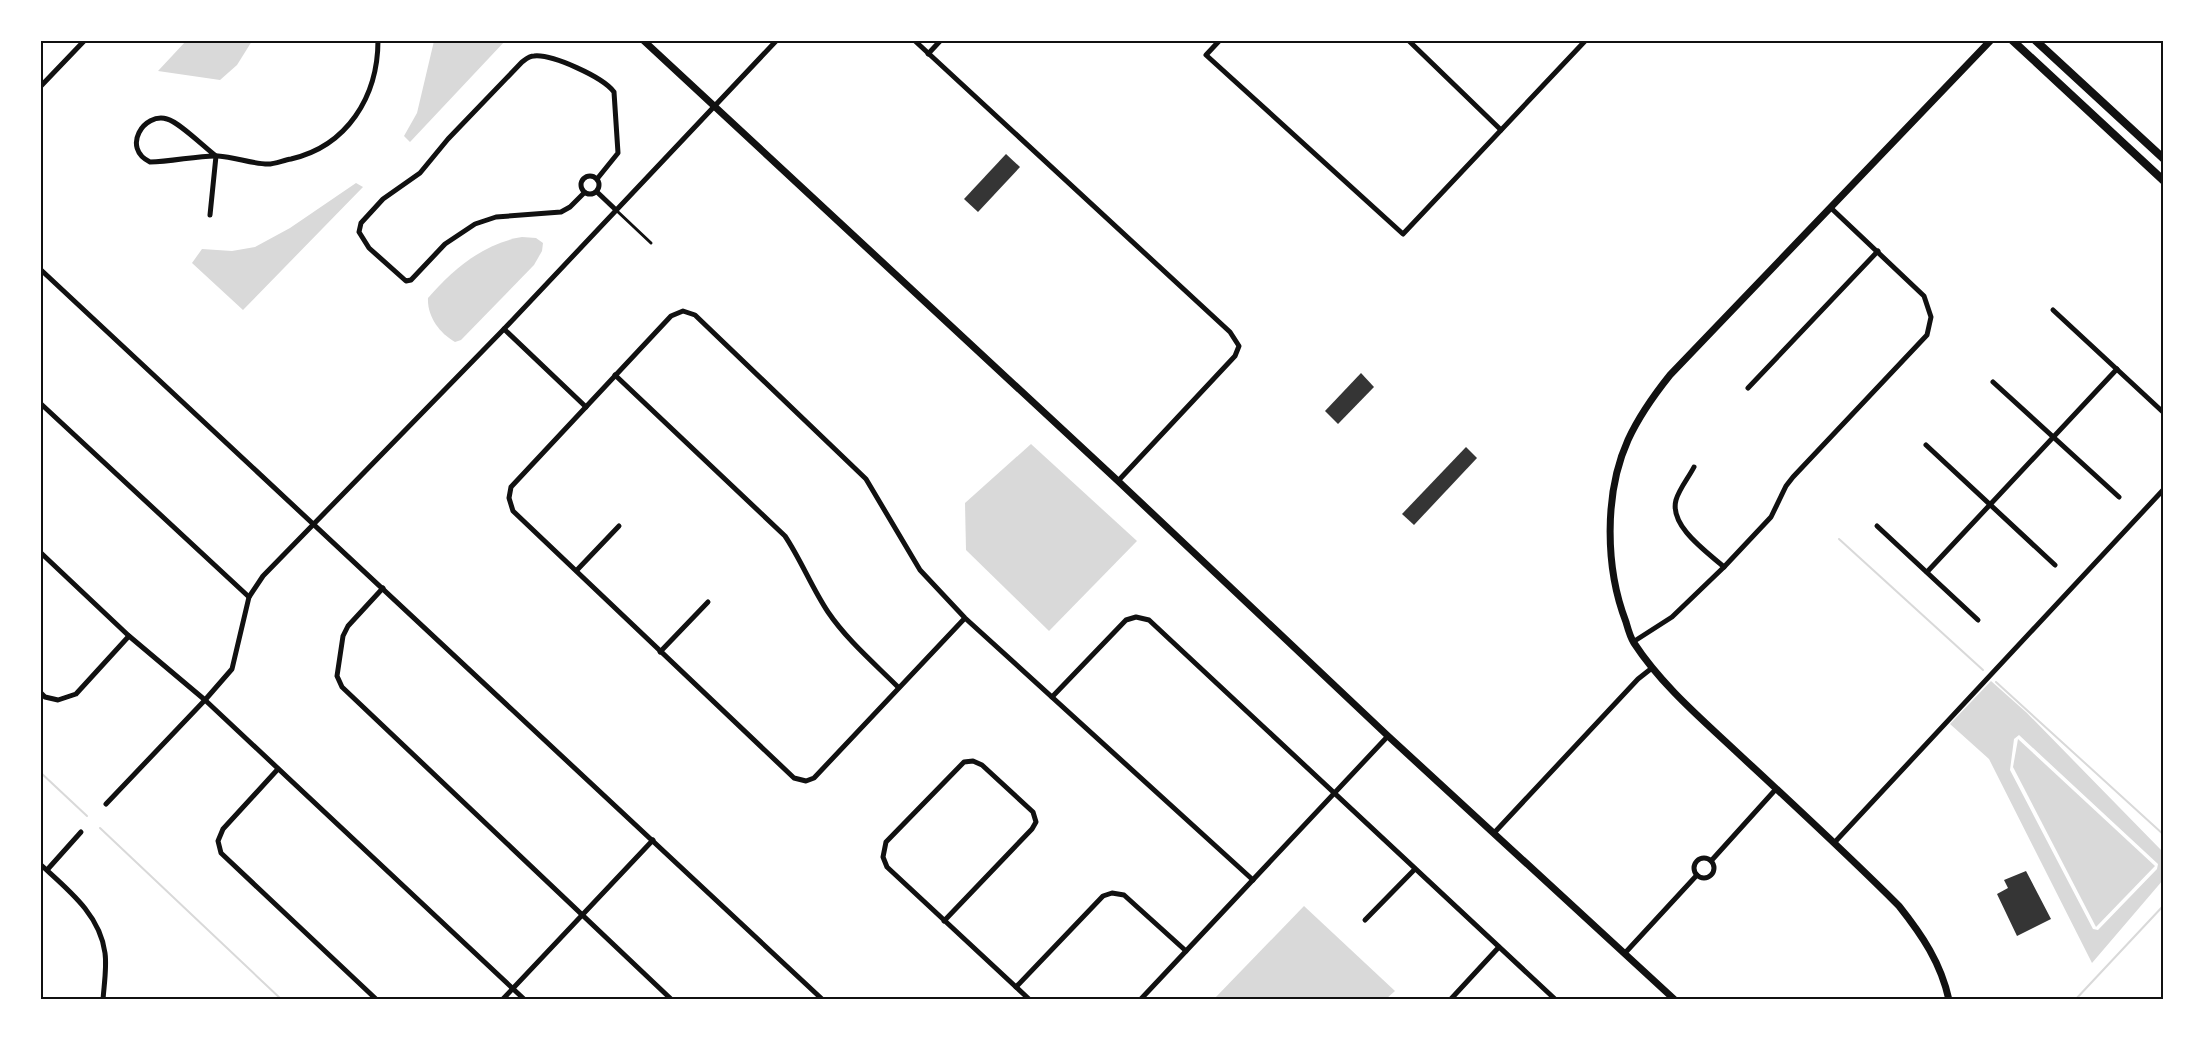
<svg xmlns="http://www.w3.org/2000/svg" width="2204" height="1040" font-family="'Fira Sans',sans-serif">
  <rect width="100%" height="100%" fill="#fff"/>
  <g fill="#d9d9d9" fill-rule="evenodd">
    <path d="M186 41V40L252 41 237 65 220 80 158 71Z"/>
    <path d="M434 41H505L410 142 404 136 417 113Z"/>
    <path d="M356 183 363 187 243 310 192 263 202 249 232 251 255 247 290 228Z"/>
    <path d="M522 237 536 238 543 243 542 251 534 265 461 340 455 342C439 333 427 316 428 298 452 270 484 243 522 237Z"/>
    <path d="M1031 444 1137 541 1049 631 966 550 965 503Z"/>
    <path d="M1991 681 2027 713 2163 852V880L2092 963 1989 759 1950 724ZM2019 735 2158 864 2157 869 2098 930 2093 929 2010 770 2014 739Z"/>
    <path d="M2018 739 2155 866 2096 927 2013 767Z"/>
    <path d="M1304 906 1395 991 1386 999H1214Z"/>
  </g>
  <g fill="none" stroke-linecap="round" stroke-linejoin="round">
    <g stroke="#d9d9d9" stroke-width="2">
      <path d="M1839 539 1983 670"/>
      <path d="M1996 682 2164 835"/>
      <path d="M40 772 87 816"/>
      <path d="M100 828 282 1000"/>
      <path d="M2075 1000 2164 905"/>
    </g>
  </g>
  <g fill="#353535">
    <path d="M1006 154 1020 167 978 212 964 199Z"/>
    <path d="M1361 373 1374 387 1338 424 1325 411Z"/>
    <path d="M1466 447 1477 458 1414 525 1402 514Z"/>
    <path d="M2026 871 2051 919 2017 936 1997 894 2008 888 2004 880Z"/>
  </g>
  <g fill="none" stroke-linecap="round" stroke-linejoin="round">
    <path stroke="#111" stroke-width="3" d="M616 210 651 243"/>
    <g stroke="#111" stroke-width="5">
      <path d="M914 40 1230 332 1239 346 1235 356 1118 481"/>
      <path d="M1220 40 1206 55 1403 234 1586 40"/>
      <path d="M1408 40 1501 130"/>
      <path d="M928 54 941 40"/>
      <path d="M40 87 85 40"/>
      <path d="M216 156C204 147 179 122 167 119 144 112 121 148 150 162 172 162 199 155 218 156 235 157 252 164 268 164 275 164 284 160 291 159 347 146 378 97 378 40"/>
      <circle cx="590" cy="185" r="9"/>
      <path d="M597 192 616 210"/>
      <path d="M584 193 570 207 561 212 496 217 475 224 445 244 411 280 406 281 369 248 359 232 361 223 383 199 420 173 448 139 522 62C526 59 529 56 534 56 552 54 603 77 614 92L618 153 597 179"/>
      <path d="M210 215 216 156"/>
      <path d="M40 269 823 1000"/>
      <path d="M2053 310 2164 413"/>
      <path d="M504 329 586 407"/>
      <path d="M615 375 785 536C801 560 812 588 828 612 847 640 874 663 898 687"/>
      <path d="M1993 382 2119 497"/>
      <path d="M1748 388 1878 251"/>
      <path d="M40 403 249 597"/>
      <path d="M1926 445 2055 565"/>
      <path d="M1694 467C1689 477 1679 489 1676 500 1669 526 1707 552 1724 567"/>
      <path d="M1877 526 1978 620"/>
      <path d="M40 552 129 636 205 700 525 1000"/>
      <path d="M577 570 619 526"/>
      <path d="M1927 572 2117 369"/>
      <path d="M383 588 348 626 343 636 337 676 342 687 672 1000"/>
      <path d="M965 618 814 778 806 781 794 778 513 511 509 498 511 487 671 316 683 311 695 315 866 479 920 570 965 618 1253 880"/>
      <path d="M1633 642 1672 617 1724 567 1771 517 1786 486 1793 477 1927 335 1931 317 1924 296 1831 208"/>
      <path d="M660 652 708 602"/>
      <path d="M40 692 45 697 58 700 76 694 129 636"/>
      <path d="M1052 697 1126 620 1136 617 1149 620 1556 1000"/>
      <path d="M278 769 223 829 218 841 221 853 377 1000"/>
      <path d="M106 804 205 700 232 669 249 597 263 576 504 329 777 40"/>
      <path d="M1494 833 1638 679 1652 668"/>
      <path d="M1834 843 2164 489"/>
      <circle cx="1704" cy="868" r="10"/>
      <path d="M1711 861 1776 789"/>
      <path d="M40 864C67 889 100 914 105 953 107 967 104 985 103 1000"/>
      <path d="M47 870 81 832"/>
      <path d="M1365 920 1415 869"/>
      <path d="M944 921 1032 829 1036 822 1033 812 982 765 973 761 964 762 886 842 883 857 887 867 1030 1000"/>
      <path d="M1625 953 1697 875"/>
      <path d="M1016 987 1103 896 1112 893 1124 895 1186 951"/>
      <path d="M502 1000 653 840"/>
      <path d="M1140 1000 1388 736"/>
      <path d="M1450 1000 1499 947"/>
    </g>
    <g stroke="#111" stroke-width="7">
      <path d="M643 40 1118 481 1388 736 1675 1000"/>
      <path d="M1949 1000C1941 963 1922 935 1899 906 1848 855 1794 805 1741 756 1704 721 1662 686 1634 643 1630 637 1628 629 1626 622 1605 568 1604 493 1628 440 1639 416 1654 395 1670 375L1991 40"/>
    </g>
    <g stroke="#111" stroke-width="8">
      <path d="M2012 40 2164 181"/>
      <path d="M2035 40 2164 159"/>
    </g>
  </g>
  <rect width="2204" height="1040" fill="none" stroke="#ffffff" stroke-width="84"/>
  <rect x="42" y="42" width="2120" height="956" fill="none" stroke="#111" stroke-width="2"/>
</svg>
